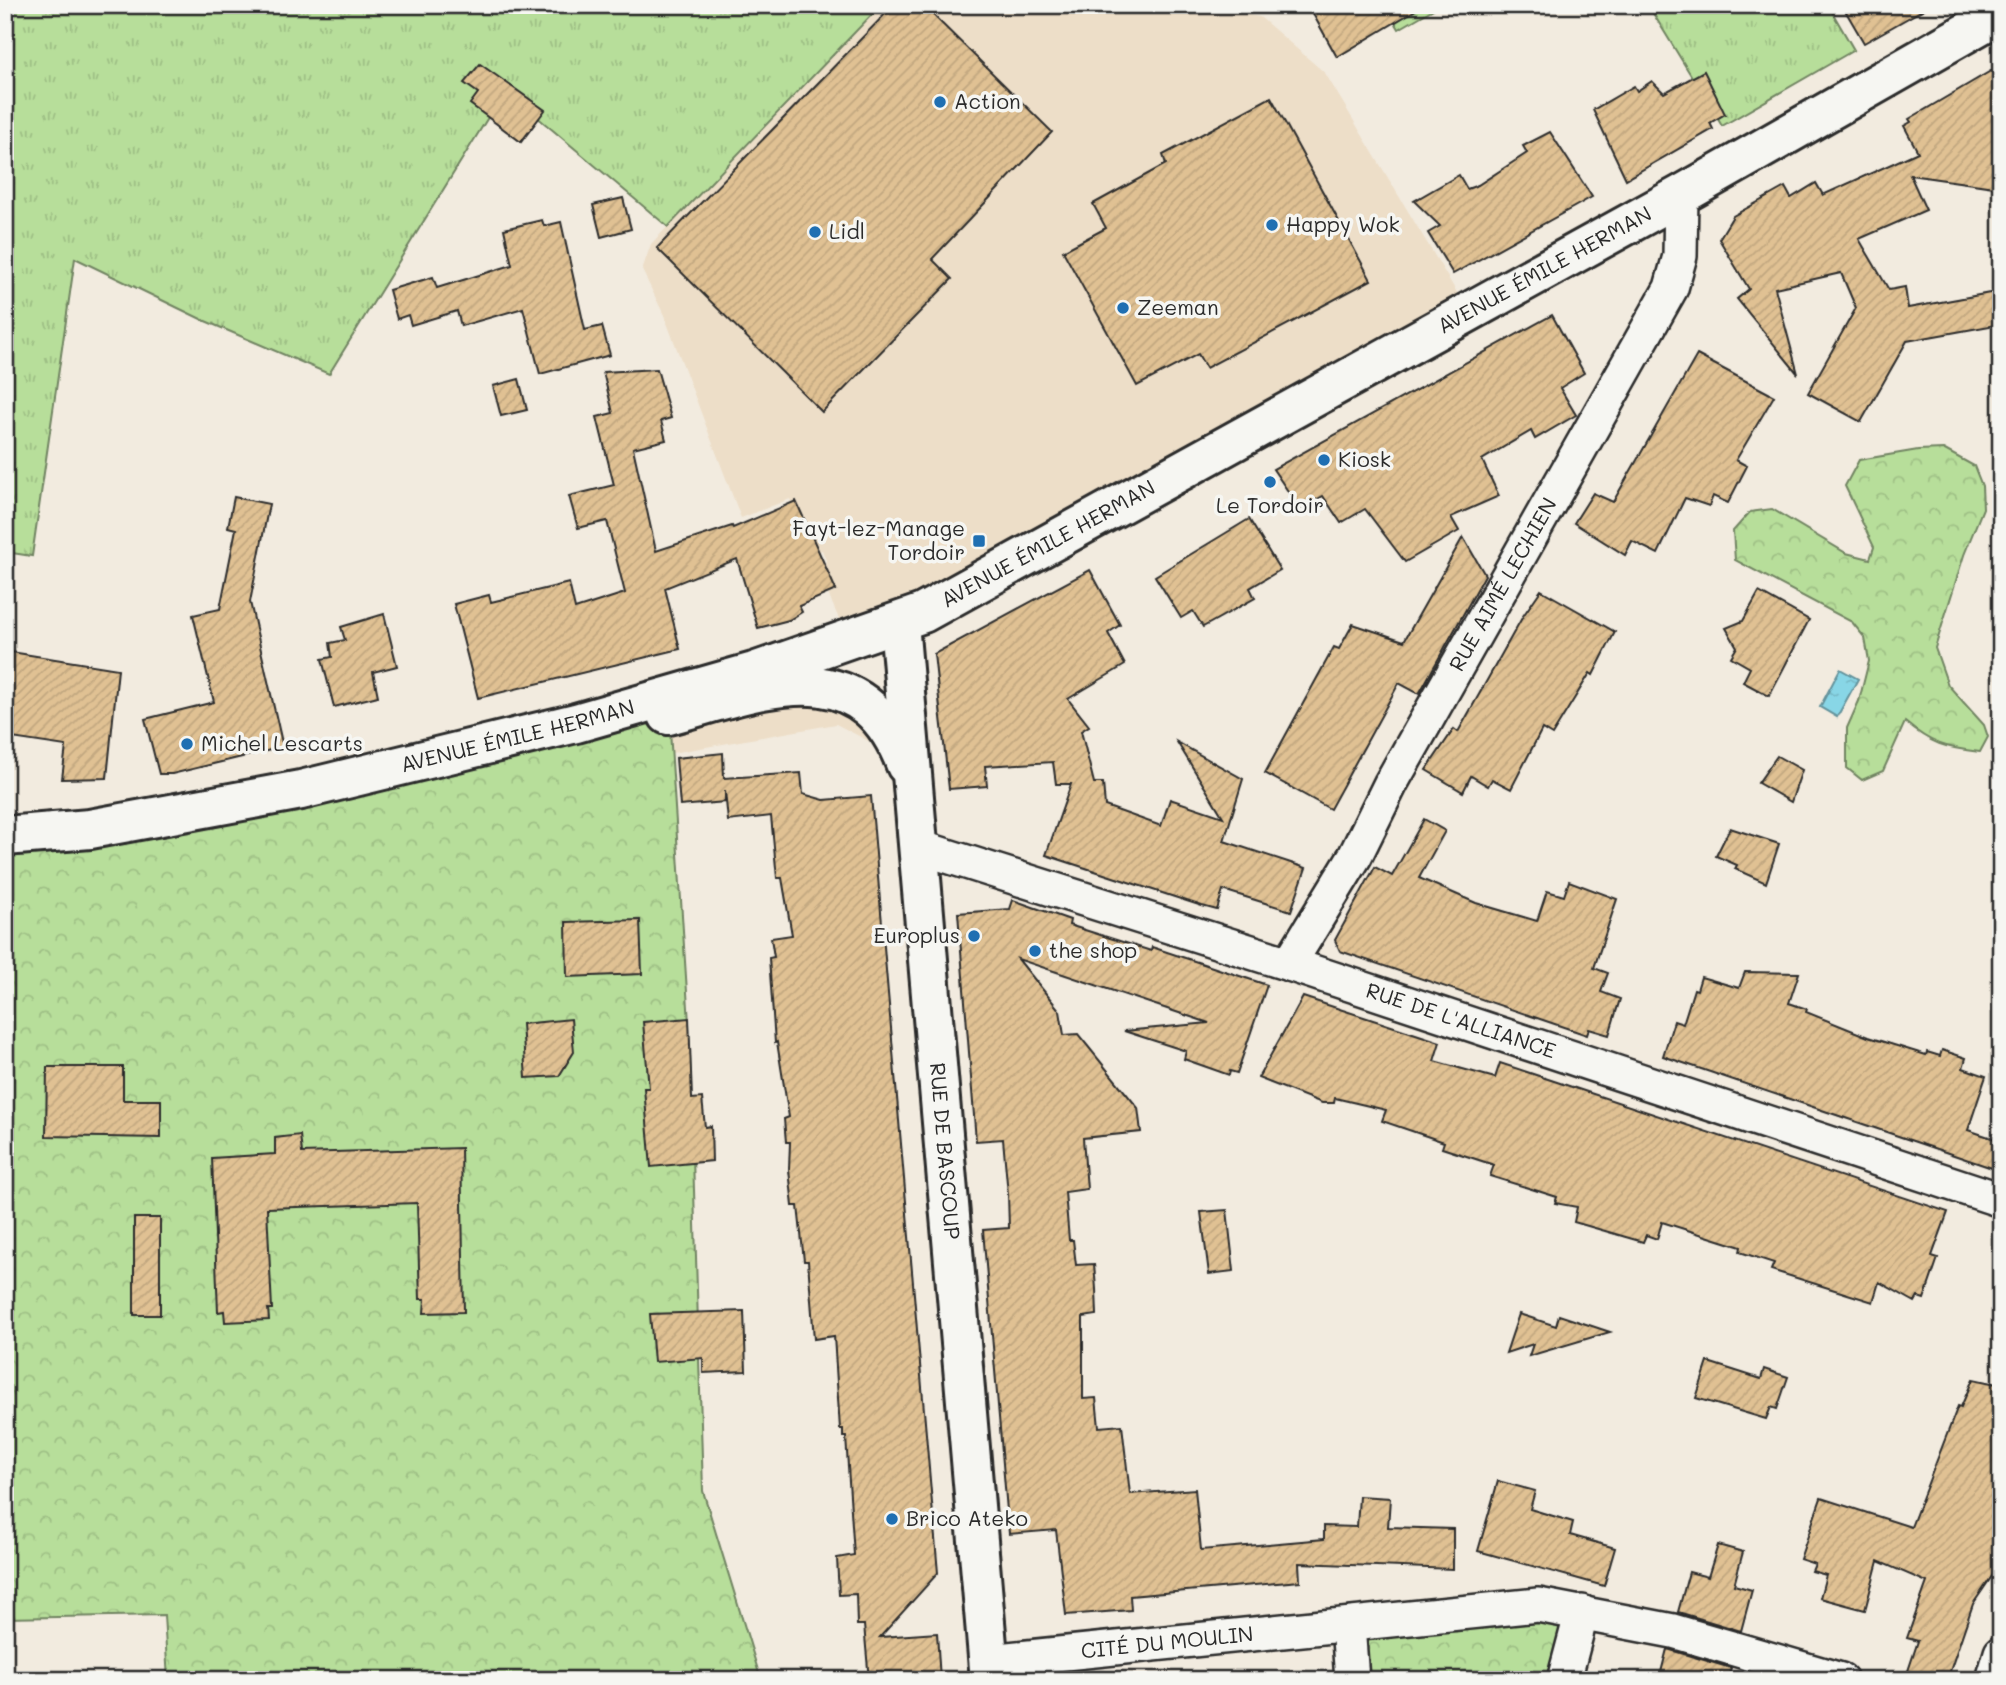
<svg xmlns="http://www.w3.org/2000/svg" width="2006" height="1685" font-family="Mali,sans-serif">
  <defs>
    <pattern id="grass-tufts" width="24" height="20" patternUnits="userSpaceOnUse" patternTransform="scale(1.75)"><rect width="24" height="20" fill="#b7de9a"/><path d="M3 7l-1-3M5 7V3M7 7l1-3M15 17l-1-3M17 17v-4M19 17l1-3" fill="none" stroke="#9ebf85"/></pattern>
    <pattern id="forest-crowns" width="20" height="18" patternUnits="userSpaceOnUse" patternTransform="scale(1.75)"><rect width="20" height="18" fill="#b7de9a"/><path d="M2 6a3 3 0 1 1 6 0M12 15a3 3 0 1 1 6 0" fill="none" stroke="#9ebf85"/></pattern>
    <pattern id="water-ripples" width="26" height="14" patternUnits="userSpaceOnUse" patternTransform="scale(1.75)"><rect width="26" height="14" fill="#88d6e6"/><path d="M2 4q2-2 4 0t4 0M15 11q2-2 4 0t4 0" fill="none" stroke="#76b8c5"/></pattern>
    <pattern id="building-hatch" width="6" height="6" patternUnits="userSpaceOnUse" patternTransform="scale(1.75)"><rect width="6" height="6" fill="#e0c193"/><path d="M-1 1l2-2M0 6l6-6M5 7l2-2" fill="none" stroke="#c0a67f"/></pattern>
  </defs>
  <rect width="100%" height="100%" fill="#f2ebdf"/>
  <filter id="ink" filterUnits="userSpaceOnUse"><feTurbulence type="fractalNoise" baseFrequency=".0143" numOctaves="2"/><feDisplacementMap in="SourceGraphic" scale="14" xChannelSelector="R" yChannelSelector="G"/><feConvolveMatrix kernelMatrix="1 2 1 2 8 2 1 2 1" color-interpolation-filters="sRGB"/></filter>
  <g filter="url(#ink)">
    <g fill="#eddec8">
      <path d="M882 5H1191L1260 17 1325 73 1468 311 848 640 817 568 827 563 822 550 812 554 790 499 741 518 664 315 642 270 651 244Z"/>
      <path d="M842 690 880 747 836 724 672 753 669 715Z"/>
    </g>
    <g fill="url(#grass-tufts)" stroke="#718462" stroke-width="2">
      <path d="M5 5H881L668 227 505 90 329 374 203 320 75 258 32 556 5 552Z"/>
      <path d="M1385 5H1440L1399 29Z"/>
      <path d="M1648 5H1828L1854 50 1722 126Z"/>
    </g>
    <g fill="url(#forest-crowns)" stroke="#718462" stroke-width="2">
      <path d="M1943 449 1974 466 1982 486 1983 508 1964 555 1935 648 1948 685 1984 725 1988 737 1980 752C1945 748 1931 744 1905 722L1883 771 1862 780 1847 768V728L1859 701 1869 661 1865 638 1852 622 1735 560 1733 531 1750 512 1772 509 1846 553 1870 559 1874 547 1845 486 1859 460 1918 450Z"/>
      <path d="M669 715 689 1023 703 1491 761 1680H168L164 1615 5 1618V836Z"/>
      <path d="M1582 1612 1564 1680H1352L1348 1625Z"/>
    </g>
    <path fill="url(#water-ripples)" stroke="#63929b" stroke-width="2" d="M1840 669 1858 679 1837 717 1820 707Z"/>
    <g fill="url(#building-hatch)" stroke="#2b2b2b" stroke-width="2">
      <path d="M894 5H923L1052 132 932 259 952 279 822 412 657 248Z"/>
      <path d="M1308 5H1424L1337 57Z"/>
      <path d="M1842 5H1931L1864 43Z"/>
      <path d="M480 64 545 110 521 142 470 104 478 93 464 83Z"/>
      <path d="M2001 65V188L1910 175 1926 210 1859 239 1889 290 1905 287 1908 308 2001 291V324L1907 341 1861 422 1808 393 1856 308 1841 273 1775 288 1798 374 1737 299 1749 289 1719 239 1733 216 1785 187 1791 198 1816 183 1823 195 1918 152 1904 126 1911 122 1909 119Z"/>
      <path d="M1704 71 1725 114 1710 123 1713 129 1626 179 1593 110 1634 86 1637 91 1652 81 1664 93Z"/>
      <path d="M1271 97 1371 280 1206 368 1198 354 1137 386 1063 251 1106 228 1093 204 1166 164 1163 155Z"/>
      <path d="M1550 132 1592 197 1453 274 1428 233 1440 226 1414 201 1459 175 1467 189 1478 185 1527 153 1523 146Z"/>
      <path d="M623 198 631 229 601 237 593 205Z"/>
      <path d="M542 220 544 226 561 222 585 330 602 326 610 355 540 374 523 308 461 326 457 311 411 325 408 315 397 319 389 290 433 277 437 288 512 265 504 229Z"/>
      <path d="M1552 315 1584 373 1560 388 1576 415 1535 439 1531 431 1482 460 1499 496 1451 517 1459 531 1405 562 1365 509 1341 523 1323 496 1300 509 1273 469Z"/>
      <path d="M1697 355 1774 396 1736 460 1747 466 1728 503 1713 496 1709 506 1685 498 1658 554 1632 541 1625 555 1574 523 1593 493 1613 502Z"/>
      <path d="M657 369 671 418 661 421 666 440 633 448 656 551 732 526 733 528 796 501 836 590 799 606 802 612 789 620 758 628 737 559 665 588 680 649 478 698 454 604 489 595 491 602 569 583 575 609 625 593 607 521 578 528 569 496 614 485 597 417 613 413 603 372Z"/>
      <path d="M519 379 527 410 501 416 493 386Z"/>
      <path d="M234 497 269 504 250 602 283 747 172 774H159L145 719 214 702 193 615 220 609 236 529 228 527Z"/>
      <path d="M1249 519 1280 570 1250 588 1255 598 1203 627 1193 611 1181 618 1155 576Z"/>
      <path d="M1463 537 1485 575 1419 694 1399 683 1330 809 1265 773 1334 647 1339 649 1353 624 1404 641Z"/>
      <path d="M1090 570 1120 625 1108 633 1125 665 1068 699 1089 726 1081 731 1094 783H1103L1105 806 1161 826 1170 799 1223 817 1177 742 1243 779 1224 841 1306 868 1291 911 1223 890 1217 910 1202 906 1046 855 1071 784H1056L1053 762 985 766 987 786 949 789 934 654Z"/>
      <path d="M1541 590 1615 632 1593 675 1590 673 1552 735 1542 729 1511 789 1492 779 1488 786 1471 776 1463 792 1426 770 1454 729 1458 732 1523 616Z"/>
      <path d="M1759 592 1809 620 1769 696 1743 682 1750 668 1731 657 1737 647 1726 628 1743 621Z"/>
      <path d="M384 614 397 666 373 672 378 696 334 707 322 659 332 657 330 643 345 640 341 627Z"/>
      <path d="M5 651 118 669 107 778 62 779 66 746 5 737Z"/>
      <path d="M723 753 724 778 801 773 803 794 824 800 871 796 938 1573 880 1637 937 1633 940 1680H869L864 1625H857L856 1594 839 1595 837 1558 854 1555 846 1437H843V1429H840L834 1336 814 1339 808 1261H804L798 1206H793L789 1170 790 1142H786L784 1119 789 1117 777 1042 775 1043 769 958 774 957 771 938 792 935 782 878H777L771 816 728 821 725 791V802L680 806 676 758Z"/>
      <path d="M1777 756 1802 770 1791 802 1758 783Z"/>
      <path d="M1424 819 1445 831 1419 878 1476 903 1537 921 1547 891 1564 896 1569 881 1617 899 1594 968 1608 973 1601 992 1620 999 1609 1035 1589 1029 1587 1035 1340 951 1335 940 1375 867 1392 876Z"/>
      <path d="M1730 828 1779 844 1766 883 1735 869 1737 865 1716 856Z"/>
      <path d="M1013 900 1070 920 1069 925 1151 951 1152 947 1267 985 1237 1073 1230 1071 1229 1075 1184 1059 1186 1051 1124 1031 1209 1023 1018 959 1060 1011 1064 1035 1078 1034 1138 1108 1141 1132 1083 1138 1087 1189 1065 1192 1069 1240H1073L1076 1265 1094 1264 1096 1289 1097 1315 1083 1317V1399L1096 1398 1099 1427 1122 1425 1130 1494 1195 1489 1201 1550 1324 1539V1526L1357 1527 1359 1496 1390 1498 1388 1527 1453 1529V1569L1299 1563 1300 1581 1130 1596 1131 1610 1066 1615 1056 1530 1009 1534 983 1230 1009 1228 1008 1194 1003 1139 976 1141 958 913 1010 909Z"/>
      <path d="M640 920 642 974 567 977 566 922Z"/>
      <path d="M1745 972 1799 973 1789 1003 1807 1009 1806 1012 1868 1037 1926 1055 1927 1052 1940 1056 1942 1050 1966 1058 1963 1068 1986 1076 1968 1130 2001 1141V1171L1663 1056 1674 1021 1683 1024 1694 989 1697 990 1701 977 1739 988Z"/>
      <path d="M1303 997 1440 1042 1434 1061 1495 1078 1500 1063 1948 1212 1932 1256 1938 1258 1924 1299 1918 1297 1915 1302 1879 1282 1873 1302 1771 1270 1774 1263 1740 1252 1741 1247 1662 1222 1657 1239 1646 1235 1643 1242 1574 1222 1577 1207 1555 1203 1557 1197 1490 1176 1494 1165 1442 1148 1444 1142 1382 1121 1386 1110 1335 1098 1334 1103H1322L1258 1078Z"/>
      <path d="M689 1018 692 1099 702 1098 705 1127 711 1126 712 1161 651 1167 644 1088H649L643 1022Z"/>
      <path d="M571 1019 574 1052 559 1076 526 1078 522 1024Z"/>
      <path d="M47 1067H123V1100H161V1138L46 1136Z"/>
      <path d="M300 1135 302 1153 461 1148 464 1312 424 1313 425 1299H420L417 1203 267 1208 272 1309H268L269 1320 225 1322 224 1311 218 1312 212 1158 275 1154V1138Z"/>
      <path d="M1227 1210 1234 1271 1209 1274 1201 1212Z"/>
      <rect x="134" y="1218" width="26" height="97"/>
      <path d="M744 1311 746 1371 703 1373V1358L654 1362 650 1314Z"/>
      <path d="M1519 1314 1556 1326 1559 1315 1610 1332 1529 1356 1533 1344 1506 1353Z"/>
      <path d="M1708 1362 1761 1379 1764 1369 1788 1377 1777 1409 1771 1407 1766 1419 1696 1398Z"/>
      <path d="M1973 1379 2001 1385V1563L1973 1604 1947 1680H1905L1918 1641 1907 1638 1927 1582 1878 1561 1865 1610 1820 1598 1826 1575 1812 1571 1815 1564 1800 1559 1821 1498 1911 1527 1958 1406 1961 1407Z"/>
      <path d="M1498 1481 1535 1491 1530 1509 1573 1522 1570 1535 1615 1548 1604 1586 1478 1551Z"/>
      <path d="M1718 1545 1743 1552 1734 1585 1752 1590 1741 1631 1678 1612 1689 1572 1708 1577Z"/>
      <path d="M1667 1649 1731 1668 1727 1680H1659Z"/>
    </g>
    <g fill="none" stroke-linecap="round" stroke-linejoin="round">
      <g stroke="#2b2b2b" stroke-width="38">
        <g id="street">
          <path id="s1" d="M919 847 1289 964 2001 1200"/>
          <path id="s2" d="M1289 964 1355 856 1391 783 1671 288 1680 256 1681 195"/>
          <path d="M1348 1625 1352 1680"/>
          <path id="s3" d="M988 1661 1538 1605 1673 1631 1841 1680"/>
          <path d="M1564 1680 1582 1612"/>
          <path d="M1993 1680 2001 1653"/>
        </g>
      </g>
      <g stroke="#2b2b2b" stroke-width="44">
        <g id="secondary">
          <path id="s4" d="M899 623 990 1680"/>
          <path d="M668 715C761 691 860 644 906 765"/>
        </g>
      </g>
      <g stroke="#2b2b2b" stroke-width="44">
        <g id="primary">
          <path id="s5" d="M5 836 90 829 301 790 576 723 754 672 923 613 1681 195 2001 13"/>
        </g>
      </g>
      <use href="#street" stroke="#f6f6f2" stroke-width="33"/>
      <use href="#secondary" stroke="#f6f6f2" stroke-width="38"/>
      <use href="#primary" stroke="#f6f6f2" stroke-width="38"/>
    </g>
  </g>
  <g fill="#1f6fb2" stroke="#f6f6f2" stroke-width="2.5">
    <circle cx="940" cy="102" r="7"/>
    <circle cx="1272" cy="225" r="7"/>
    <circle cx="815" cy="232" r="7"/>
    <circle cx="1123" cy="308" r="7"/>
    <circle cx="1324" cy="460" r="7"/>
    <circle cx="1270" cy="482" r="7"/>
    <rect x="972" y="534" width="14" height="14" rx="3.5"/>
    <circle cx="187" cy="744" r="7"/>
    <circle cx="974" cy="936" r="7"/>
    <circle cx="1035" cy="951" r="7"/>
    <circle cx="892" cy="1519" r="7"/>
  </g>
  <g text-anchor="middle" stroke-width="7" stroke-linejoin="round" paint-order="stroke">
    <g font-size="21" fill="#2b2b2b" stroke="#f6f6f2" text-anchor="start">
      <text x="954" y="109">Action</text>
      <text x="1286" y="232">Happy Wok</text>
      <text x="829" y="239">Lidl</text>
      <text x="1137" y="315">Zeeman</text>
      <text x="1338" y="467">Kiosk</text>
      <text x="1270" y="513" text-anchor="middle">Le Tordoir</text>
      <text x="965" y="536" text-anchor="end">Fayt-lez-Manage<tspan x="965" dy="24">Tordoir</tspan></text>
      <text x="201" y="751">Michel Lescarts</text>
      <text x="960" y="943" text-anchor="end">Europlus</text>
      <text x="1049" y="958">the shop</text>
      <text x="906" y="1526">Brico Ateko</text>
    </g>
    <g font-size="21" fill="#2b2b2b" stroke="#f6f6f2">
      <text dy="7" stroke="none"><textPath href="#s5" startOffset="1657">AVENUE ÉMILE HERMAN</textPath></text>
      <text dy="7" stroke="none"><textPath href="#s5" startOffset="1090">AVENUE ÉMILE HERMAN</textPath></text>
      <text dy="7" stroke="none"><textPath href="#s2" startOffset="436">RUE AIMÉ LECHIEN</textPath></text>
      <text dy="7" stroke="none"><textPath href="#s5" startOffset="523">AVENUE ÉMILE HERMAN</textPath></text>
      <text dy="7" stroke="none"><textPath href="#s1" startOffset="569">RUE DE L'ALLIANCE</textPath></text>
      <text dy="7" stroke="none"><textPath href="#s4" startOffset="530">RUE DE BASCOUP</textPath></text>
      <text dy="7" stroke="none"><textPath href="#s3" startOffset="180">CITÉ DU MOULIN</textPath></text>
    </g>
  </g>
  <rect width="2006" height="1685" fill="none" stroke="#f6f6f2" stroke-width="28"/>
  <rect x="14" y="14" width="1978" height="1657" fill="none" stroke="#2b2b2b" stroke-width="2.5" filter="url(#ink)"/>
</svg>
